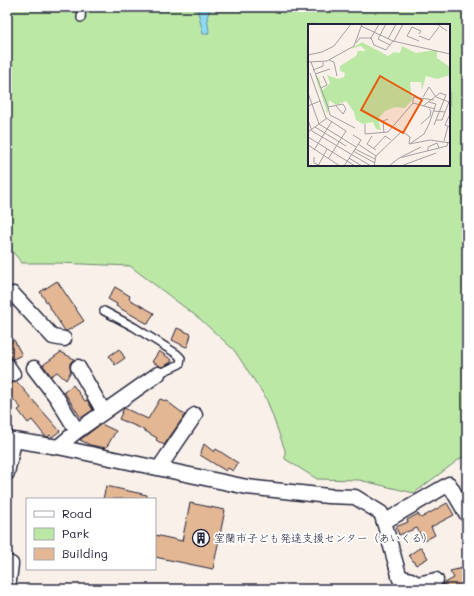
<svg xmlns="http://www.w3.org/2000/svg" width="474" height="596" font-family="Mali,'Klee One',sans-serif">
  <rect width="100%" height="100%" fill="#f9f1e9"/>
  <filter id="ink" filterUnits="userSpaceOnUse"><feTurbulence type="fractalNoise" baseFrequency=".025" numOctaves="2"/><feDisplacementMap in="SourceGraphic" scale="8" xChannelSelector="R" yChannelSelector="G"/><feConvolveMatrix kernelMatrix="1 2 1 2 8 2 1 2 1" color-interpolation-filters="sRGB"/></filter>
  <g filter="url(#ink)">
    <path fill="#bce8a6" stroke="#6f8570" fill-rule="evenodd" d="M7 7H467V456L461 458 414 493 359 480 317 479 285 459V450L266 398 234 350 200 319 130 266 57 263H22L7 245ZM309 25H449V165H309Z"/>
    <path fill="#8fdaf0" stroke="#6390a8" d="M197 7H211L207 17 209 31 208 34H203Z"/>
    <g fill="#e3b793" stroke="#22223b">
      <path d="M57 281 84 321 67 331H65L40 292Z"/>
      <path d="M115 287 130 296 129 299 154 313 148 324 116 306 117 304 108 299Z"/>
      <path d="M177 328 191 334 188 346 186 347 172 340Z"/>
      <path d="M14 340 22 355 13 359 7 357V344Z"/>
      <path d="M119 349 125 358 115 365 109 356Z"/>
      <path d="M159 351 172 360 170 363 162 367 152 362Z"/>
      <path d="M61 352 74 359 70 363V367L71 371 66 380 57 372 51 376 43 365Z"/>
      <path d="M7 380 14 383 17 382 60 431 52 437 50 435 48 437 45 436 32 420 28 423 18 410 21 408 7 392Z"/>
      <path d="M73 385 85 401 87 400 93 410 81 418 64 392Z"/>
      <path d="M160 399 168 402 185 415 164 445 156 440 157 438 140 428 119 419 124 408 148 419Z"/>
      <path d="M101 424 116 431 106 448 90 445 80 440Z"/>
      <path d="M204 444 214 452 216 449 238 463 233 471 228 468 226 471 200 455Z"/>
      <path d="M106 486 147 495V499H103Z"/>
      <path d="M190 503 225 510 213 569 155 557V535L182 541Z"/>
      <path d="M447 503 454 515 431 527 435 535 424 541 417 528 399 535 396 527 408 522 407 520 418 514 421 518Z"/>
      <path d="M421 547 428 558 416 565 409 555Z"/>
      <path d="M467 567V589H435L441 587 443 584 454 578 450 571Z"/>
    </g>
    <g fill="none" stroke-linecap="round" stroke-linejoin="round">
      <g stroke="#22223b" stroke-width="10">
        <g id="service">
          <path d="M81 18 82 7"/>
          <path d="M104 311 134 327 177 354 181 358 180 364 158 374"/>
        </g>
      </g>
      <g stroke="#22223b" stroke-width="17">
        <g id="minor">
          <path d="M7 298 13 294 53 337 64 339"/>
          <path d="M7 365 13 374"/>
          <path d="M78 367 104 412"/>
          <path d="M34 368 57 398 77 431"/>
          <path d="M7 439 58 447 247 487 328 496 355 497 381 513 384 522 403 589"/>
          <path d="M58 447 77 431 158 374"/>
          <path d="M159 468 195 415"/>
          <path d="M7 473 14 441"/>
          <path d="M384 522 449 484 467 515"/>
          <path d="M7 562 11 564 8 589"/>
          <path d="M399 577 411 580 417 584 436 580"/>
        </g>
      </g>
      <use href="#service" stroke="#fff" stroke-width="7"/>
      <use href="#minor" stroke="#fff" stroke-width="14"/>
    </g>
  </g>
  <defs>
    <g id="building-ring" transform="scale(0.9)"><circle r="9.5" fill="#fff" stroke="#22223b" stroke-width="1.5"/><path d="M-4-6H4V6H1V3H-1V6H-4ZM-2.5-4.3h1.7v1.8h-1.7ZM.8-4.3h1.7v1.8H.8ZM-2.5-1h1.7V.8h-1.7ZM.8-1h1.7V.8H.8Z" fill="#22223b"/></g>
  </defs>
  <g fill-rule="evenodd">
    <use href="#building-ring" x="201" y="538"/>
  </g>
  <g text-anchor="middle" stroke-width="3.5" stroke-linejoin="round" paint-order="stroke">
    <g font-size="11" fill="#22223b" stroke="#fff" text-anchor="start">
      <text x="214" y="542">室蘭市子ども発達支援センター（あいくる）</text>
    </g>
  </g>
  <g transform="translate(308 24)">
    <rect width="142" height="142" fill="#f9f1e9"/>
    <path d="M54 18 80 32 86 28 92 29 94 22 108 29 127 26 129 27V34L142 43V51L129 55 118 52 114 66 113 58H102L104 76 97 84 87 83 77 87 70 95 73 106 68 105 65 98 55 100 48 96 46 88 38 77 28 81 21 76 20 91 7 51 11 54 14 67 22 59 19 51 30 55 36 53 37 49 32 47V42L48 32 50 27H58L53 22 42 25Z" fill="#bce8a6"/>
    <path fill="none" stroke="#a39ea3" stroke-width="1" d="M71 0 63 14 66 21 78 26 85 17M78 0 70 15 82 21M129 0 139 7M53 2 85 17 142 30M111 12 121 16 131 3M80 15 88 0M86 17 95 0M111 17 99 12 104 3 113 7 111 10M48 19 52 14H64M0 31 14 28 26 22 43 0M21 36 26 38 29 52M0 38 19 37 46 22 54 0M3 38 20 83M5 46 15 42V38M2 49 18 94 38 107 20 135M7 50 22 45M13 64 19 61 15 52M0 69 11 100 48 123M115 73 121 63 128 73M105 79V73L126 76M0 82 12 77M28 82 35 90 38 85 35 80 20 83 22 91 47 104M115 82 132 69 138 71 126 101M126 87 137 88 141 78 128 73M142 90 137 101 142 103M0 96 4 107 63 142M128 96H134L137 88M57 100V110L80 108 105 79 127 85M113 100 122 92 123 87 121 85M7 103 38 122M0 108 19 94M76 109 75 97 80 95M64 112 59 120 68 126M0 113 47 142M136 117 140 102M103 119 116 110 121 100 128 80 121 78M50 120 68 132M0 121 32 142M66 124 77 112 83 116M47 125 67 135M6 126 24 97M45 127 67 139M120 127V123L129 119 131 124M6 133V139L13 142M93 133 113 123M41 134 54 142M10 142 19 125M36 142 53 116 45 111M66 142 68 132 94 107 102 113 101 120 122 116 142 119M81 142 91 134 139 122 140 118M93 142 128 129"/>
    <path fill="#e8590c" fill-opacity="0.15" stroke="#e8590c" stroke-width="2" d="M72 52 114 76 95 109 53 86Z"/>
    <rect width="142" height="142" fill="none" stroke="#22223b" stroke-width="2"/>
  </g>
  <rect width="474" height="596" fill="none" stroke="#fff" stroke-width="24"/>
  <rect x="12" y="12" width="450" height="572" fill="none" stroke="#22223b" stroke-width="1.5" filter="url(#ink)"/>
  <rect x="26" y="498" width="130" height="72" fill="#ffffff" stroke="#a7a7b1"/>
  <rect x="34" y="511" width="20" height="6" fill="#ffffff" stroke="#a7a7b1"/>
  <text x="62" y="518" font-size="12" fill="#22223b">Road</text>
  <rect x="34" y="528" width="20" height="12" fill="#bce8a6" stroke="#a7a7b1"/>
  <text x="62" y="538" font-size="12" fill="#22223b">Park</text>
  <rect x="34" y="548" width="20" height="12" fill="#e3b793" stroke="#a7a7b1"/>
  <text x="62" y="558" font-size="12" fill="#22223b">Building</text>
</svg>
